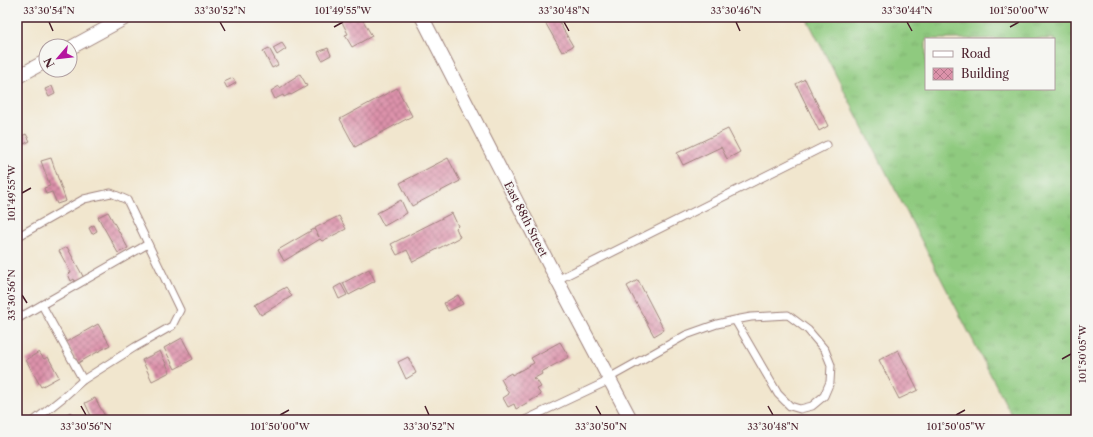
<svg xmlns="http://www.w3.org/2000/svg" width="1093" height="437" font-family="'Libre Caslon Text',serif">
  <defs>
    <pattern id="grass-tufts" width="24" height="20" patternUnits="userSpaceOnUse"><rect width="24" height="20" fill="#8fca7f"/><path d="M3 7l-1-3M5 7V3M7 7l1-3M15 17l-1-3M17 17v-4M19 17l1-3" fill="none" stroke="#7dad6e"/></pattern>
    <pattern id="building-cross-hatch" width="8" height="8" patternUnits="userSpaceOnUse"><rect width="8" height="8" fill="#dc92aa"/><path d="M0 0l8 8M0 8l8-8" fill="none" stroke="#b4778b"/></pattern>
  </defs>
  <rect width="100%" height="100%" fill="#f6f6f2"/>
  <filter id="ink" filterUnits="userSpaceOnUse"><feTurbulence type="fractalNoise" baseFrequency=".025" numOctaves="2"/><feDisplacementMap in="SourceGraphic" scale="8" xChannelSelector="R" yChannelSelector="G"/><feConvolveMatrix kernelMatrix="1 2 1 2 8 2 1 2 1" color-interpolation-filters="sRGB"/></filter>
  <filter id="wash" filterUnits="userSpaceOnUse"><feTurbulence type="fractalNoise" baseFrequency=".012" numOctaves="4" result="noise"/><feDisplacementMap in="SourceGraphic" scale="16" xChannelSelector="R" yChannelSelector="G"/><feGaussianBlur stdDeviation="0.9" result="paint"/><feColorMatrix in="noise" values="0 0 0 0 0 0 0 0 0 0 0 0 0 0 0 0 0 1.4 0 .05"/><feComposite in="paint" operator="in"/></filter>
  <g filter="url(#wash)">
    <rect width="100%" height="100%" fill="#f1e6ce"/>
    <path fill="url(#grass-tufts)" stroke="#6c7455" fill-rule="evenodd" d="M806 17H1076V420H1014ZM926 39H1054V89H926Z"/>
    <g id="blocks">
      <g fill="url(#building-cross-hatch)">
        <path d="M341 17H361L372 36 352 47 345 35 348 34 340 18Z"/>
        <path d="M542 17H556L573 46 562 52Z"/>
        <path d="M282 43 286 49 277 55 273 48Z"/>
        <path d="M269 48 278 65 272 68 263 51Z"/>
        <path d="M328 48 331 55 322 60 318 52Z"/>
        <path d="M300 74 307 86 291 95 290 94 284 97 283 95 275 99 271 91 279 86 280 88 286 84V83Z"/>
        <path d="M233 78 236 83 227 88 224 82Z"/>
        <path d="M805 79 828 126 819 131 796 84Z"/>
        <path d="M52 86 55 94 49 97 45 89Z"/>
        <path d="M397 88 412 116 355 147 340 119Z"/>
        <path d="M728 129 740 152 727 159 721 147 683 165 677 153Z"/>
        <path d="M26 134 30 141 24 144 20 137Z"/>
        <path d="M51 158 66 201 57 204 52 192 46 194 44 188 50 186 41 161Z"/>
        <path d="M448 158 460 181 412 206 400 183Z"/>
        <path d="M401 200 407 213 384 226 377 213Z"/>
        <path d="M108 212 128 248 118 253 98 217Z"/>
        <path d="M452 213 458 226 456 228 460 237 413 262 407 250 397 255 391 244Z"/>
        <path d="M339 216 346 229 322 241 320 239 284 261 278 250 314 229 319 237 315 228Z"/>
        <path d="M94 225 97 231 92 234 89 228Z"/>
        <path d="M67 247 84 278 76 283 74 279 71 281 68 274 71 273 59 251Z"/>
        <path d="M369 269 375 281 349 295 343 283Z"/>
        <path d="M638 280 664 330 654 336 627 286Z"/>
        <path d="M341 284 347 295 339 299 334 288Z"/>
        <path d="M286 287 292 296 261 315 255 305Z"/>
        <path d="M458 295 463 304 448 311 444 303Z"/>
        <path d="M98 324 110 345 78 363 66 342Z"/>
        <path d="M182 338 193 359 175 369 164 348Z"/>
        <path d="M560 342 569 357 541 372 542 374 533 379 534 380 536 379 541 387 537 389 541 395 516 409 514 404 508 407 503 398 509 394 501 379 511 373 512 375 534 363 531 358Z"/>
        <path d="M898 350 918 390 899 399 879 360Z"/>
        <path d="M160 351 170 372 152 381 142 360Z"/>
        <path d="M39 352 44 359 48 357 59 377 41 387 26 360Z"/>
        <path d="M408 357 416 373 406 379 398 362Z"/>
        <path d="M95 398 107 420H93L85 403Z"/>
        <path d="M71 412 75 420H61L59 418Z"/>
      </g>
    </g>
  </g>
  <g filter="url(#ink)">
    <use href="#blocks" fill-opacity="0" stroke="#9e827c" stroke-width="1"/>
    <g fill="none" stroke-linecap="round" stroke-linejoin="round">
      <g stroke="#9e827c" stroke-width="9">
        <g id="service">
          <path d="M17 237 84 199 111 193 127 200 180 310 172 326 135 347 83 380 65 396 35 420"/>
          <path d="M557 280 827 145"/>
          <path d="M42 305 83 380"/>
          <path d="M17 319 148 244"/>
          <path d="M609 378 686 335 717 324 735 320 751 317 788 315 808 330 825 350 831 365 830 382 824 396 812 406 800 409 790 406 778 394 735 320"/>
          <path d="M525 420 610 380"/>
        </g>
      </g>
      <g stroke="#9e827c" stroke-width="15">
        <g id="minor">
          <path d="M422 17 557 280 631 420"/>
          <path d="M70 48 127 17"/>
          <path d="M17 77 46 61"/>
        </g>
      </g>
      <use href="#service" stroke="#fff" stroke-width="7"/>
      <use href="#minor" stroke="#fff" stroke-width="13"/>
    </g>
  </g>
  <path fill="none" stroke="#4a1f2b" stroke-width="1.5" d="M49 22 53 31M220 22 225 31M564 22 569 31M736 22 740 31M907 22 912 31M334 27 343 22M1010 27 1019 22M22 193 31 188M22 295 27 303M1062 359 1071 354M81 406 86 415M425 406 429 415M596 406 601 415M768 406 773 415M280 415 289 410M956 415 965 410"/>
  <g text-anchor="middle" stroke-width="3" stroke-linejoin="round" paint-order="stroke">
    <g font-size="11" fill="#4a1f2b" stroke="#f6f6f2">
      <text transform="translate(526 219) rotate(63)" y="4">East 88th Street</text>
    </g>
  </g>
  <rect width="1093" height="437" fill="none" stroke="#f6f6f2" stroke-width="44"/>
  <rect x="925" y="38" width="130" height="52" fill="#f6f6f2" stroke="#b1a0a2"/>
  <rect x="933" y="51" width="20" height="6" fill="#ffffff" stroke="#b1a0a2"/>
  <text x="961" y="58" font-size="12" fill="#4a1f2b">Road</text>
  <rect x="933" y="68" width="20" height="12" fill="url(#building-cross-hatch)" stroke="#b1a0a2"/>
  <text x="961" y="78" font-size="12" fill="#4a1f2b">Building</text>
  <g transform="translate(58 58) rotate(242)"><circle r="19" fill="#f6f6f2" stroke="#b1a0a2"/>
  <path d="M0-3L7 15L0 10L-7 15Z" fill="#b5179e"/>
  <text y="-6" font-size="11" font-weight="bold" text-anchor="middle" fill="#4a1f2b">N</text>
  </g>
  <rect x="22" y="22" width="1049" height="393" fill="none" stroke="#4a1f2b" stroke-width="1.5"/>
  <g font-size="10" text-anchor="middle" fill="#4a1f2b">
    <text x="49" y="14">33°30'54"N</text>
    <text x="220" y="14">33°30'52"N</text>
    <text x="343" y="14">101°49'55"W</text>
    <text x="564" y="14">33°30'48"N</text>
    <text x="736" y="14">33°30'46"N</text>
    <text x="907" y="14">33°30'44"N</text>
    <text x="1019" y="14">101°50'00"W</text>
    <text transform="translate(11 193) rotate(-90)" y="4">101°49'55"W</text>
    <text transform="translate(11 295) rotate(-90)" y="4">33°30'56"N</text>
    <text transform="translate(1082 354) rotate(-90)" y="4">101°50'05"W</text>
    <text x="86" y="430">33°30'56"N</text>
    <text x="280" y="430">101°50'00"W</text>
    <text x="429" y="430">33°30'52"N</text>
    <text x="601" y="430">33°30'50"N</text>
    <text x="773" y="430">33°30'48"N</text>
    <text x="956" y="430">101°50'05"W</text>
  </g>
</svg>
